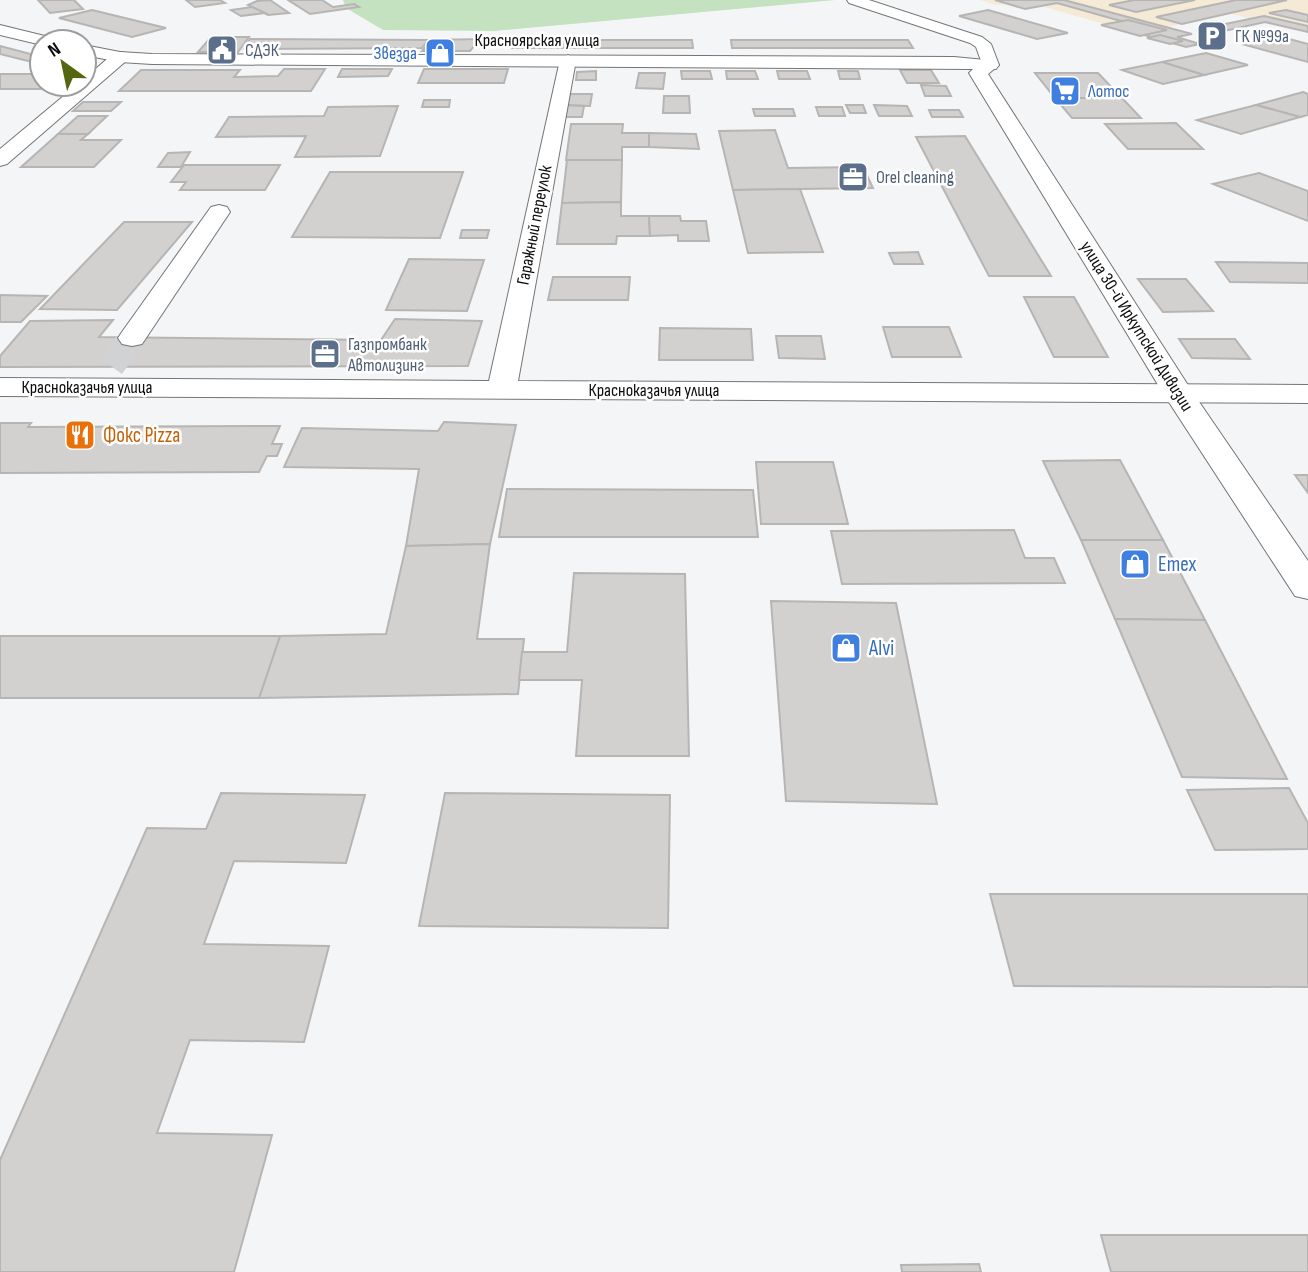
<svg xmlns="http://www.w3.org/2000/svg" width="1308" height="1272" font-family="'Sofia Sans Condensed',sans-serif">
  <rect width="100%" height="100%" fill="#f4f5f7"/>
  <path fill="#f4ead5" d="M980 0H1308V33L1232 14 1163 28 1130 19 1104 24 1024 1 997 5Z"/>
  <path fill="#c5e2c0" d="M343 0H835L494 31 383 30 346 8Z"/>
  <g fill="#d3d1d0" stroke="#b7b5b4" stroke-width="2">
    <path d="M38 0H74L83 9 50 13Z"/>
    <path d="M186 0H220L225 3 195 7Z"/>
    <path d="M270 0 289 13 268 15 248 5 257 1Z"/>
    <path d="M288 0H322L333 7 354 4 359 7 310 14Z"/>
    <path d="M995 0H1064L1192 34 1177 37 1200 44 1186 47 1113 26 1128 23 1057 3 1025 9Z"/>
    <path d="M1134 0H1195L1136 12 1109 5Z"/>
    <path d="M1236 0H1287L1182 24 1156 17Z"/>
    <path d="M252 7 265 13 241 16 231 10Z"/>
    <path d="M92 10 166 28 132 37 59 18Z"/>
    <path d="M988 10 1068 33 1037 39 959 16Z"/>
    <path d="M1286 10 1308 15V22L1269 13Z"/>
    <path d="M1264 16 1308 26V32L1265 22 1215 33 1201 29Z"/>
    <path d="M1128 20 1167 30 1140 36 1101 25Z"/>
    <path d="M1160 35 1183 41 1170 44 1147 38Z"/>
    <path d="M1278 36 1308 44V62L1242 44Z"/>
    <path d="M211 37H249L238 52H198Z"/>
    <path d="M250 39 428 40 422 48 244 49Z"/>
    <path d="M480 39 470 51H422L431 40Z"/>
    <path d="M515 40H692L693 48H512Z"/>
    <path d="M731 40H908L913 48H732Z"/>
    <path d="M0 46 42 57V58L28 61 0 54Z"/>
    <path d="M1206 53 1248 65 1204 75 1162 62Z"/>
    <path d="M1162 62 1204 75 1163 84 1122 70Z"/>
    <path d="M42 68V84H61L56 89H0V74H35Z"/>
    <path d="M284 69H325L311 91H119L141 70H240L234 77 278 76Z"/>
    <path d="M342 69H392L388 76 338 77Z"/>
    <path d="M424 69H508L504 83H418Z"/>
    <path d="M900 70H931L939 83H907Z"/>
    <path d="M596 71V80H576L577 72Z"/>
    <path d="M681 71H710L712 79H682Z"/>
    <path d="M726 71H755L758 79H727Z"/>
    <path d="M777 71H807L810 79H779Z"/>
    <path d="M838 71H858L860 79H840Z"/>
    <path d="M639 73H665L663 89 636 88Z"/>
    <path d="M1035 73H1098L1122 98H1055Z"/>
    <path d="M921 85 946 86 951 96H925Z"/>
    <path d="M1303 92 1308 94V115L1300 117 1256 105Z"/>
    <path d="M564 94H592L590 106 561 105Z"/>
    <path d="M664 96H689L690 113H663Z"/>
    <path d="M1055 98H1122L1141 118H1072Z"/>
    <path d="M424 100H450L449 107H422Z"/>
    <path d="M83 102H121L111 111H73Z"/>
    <path d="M561 105 584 106 582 117H558Z"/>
    <path d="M846 105H863L866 113H850Z"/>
    <path d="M874 105 907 106 912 116H879Z"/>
    <path d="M1256 105 1300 117 1241 134 1197 120Z"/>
    <path d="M398 106 380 156 295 157 306 136 216 137 229 117 324 116 328 107Z"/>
    <path d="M816 107H842L845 116H819Z"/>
    <path d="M753 109H793L795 116H755Z"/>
    <path d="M929 110H959L963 117H932Z"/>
    <path d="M78 116H107L88 134H58Z"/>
    <path d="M1176 123 1203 149H1128L1105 124Z"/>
    <path d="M571 124H623L622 133H649V147H622V160H566Z"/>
    <path d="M775 130 788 168 863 167 873 188 733 190 719 131Z"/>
    <path d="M649 133 696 134 699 149 649 147Z"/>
    <path d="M58 134H88L81 140H121L94 167H21Z"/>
    <path d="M965 136 1051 276H989L916 137Z"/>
    <path d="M190 152 181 167H158L168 153Z"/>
    <path d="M567 160H622L621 202 562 203Z"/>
    <path d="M184 165H280L265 190H180L186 182H171Z"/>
    <path d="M330 172H463L440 238 292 237Z"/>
    <path d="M1259 173 1308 191V221L1213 184Z"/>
    <path d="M800 189 823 252 748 253 733 190Z"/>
    <path d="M621 202V216H649L650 236H617L616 244H557L562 203Z"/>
    <path d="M649 216H680L681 221H706L709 241H678V235L650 236Z"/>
    <path d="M124 222H192L117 310 40 309Z"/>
    <path d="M462 230H489L487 238H460Z"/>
    <path d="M918 252 923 264H894L889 253Z"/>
    <path d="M409 259 484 260 467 311 386 310Z"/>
    <path d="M1216 262 1308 263V283L1230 282Z"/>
    <path d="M553 277H630L628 300H548Z"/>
    <path d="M1138 279H1186L1213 311 1163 312Z"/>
    <path d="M0 295 47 296 21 322H0Z"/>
    <path d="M1024 297H1074L1108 357H1054Z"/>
    <path d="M395 319 482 321 468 366 0 367V356L30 321 113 320 99 337 381 340Z"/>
    <path d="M883 327H949L961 357H892Z"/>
    <path d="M660 328 751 329 753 360H659Z"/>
    <path d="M776 336H821L825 359 779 358Z"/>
    <path d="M1179 339H1235L1250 359 1192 358Z"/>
    <path d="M444 422 516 425 490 544 406 546 419 469 284 467 302 428 438 431Z"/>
    <path d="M0 423H31L28 427 280 426 272 444H282L277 456H267L259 472 0 473Z"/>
    <path d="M1120 460 1163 540H1081L1043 461Z"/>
    <path d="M756 462H833L848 524H761Z"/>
    <path d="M1295 475H1308V493Z"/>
    <path d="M507 489 753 490 758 537H499Z"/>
    <path d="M1014 530 1025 558H1054L1065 583 842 584 831 531Z"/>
    <path d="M1081 540H1163L1205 620 1115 619Z"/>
    <path d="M490 544 477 639H524L518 694 259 698 280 636 386 634 406 546Z"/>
    <path d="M574 573 685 574 689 756H576L582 680H519L522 652H567Z"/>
    <path d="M771 601 896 603 937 804 786 801Z"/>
    <path d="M1115 619 1205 620 1287 779 1182 777Z"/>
    <path d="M0 636H280L259 698H0Z"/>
    <path d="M1289 788 1308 823V849L1215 850 1187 790Z"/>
    <path d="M221 793 365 795 346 863 234 861 204 944 329 946 304 1042 190 1040 157 1133 272 1135 234 1272H0V1160L147 828 206 829Z"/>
    <path d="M445 793 670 795 668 928 419 926Z"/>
    <path d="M990 894H1308V987L1014 986Z"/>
    <path d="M1101 1235H1308V1272H1111Z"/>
    <path d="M979 1264 981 1272H902L901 1265Z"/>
  </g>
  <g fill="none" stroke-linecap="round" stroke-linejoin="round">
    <path stroke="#d1d2d4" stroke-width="27" stroke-dasharray="27 13" stroke-linecap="butt" d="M111 366 132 338"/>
    <g stroke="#747576" stroke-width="2">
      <g id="minor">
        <path d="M847 0H869L982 37 991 44 999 65 996 69H984L976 47 970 43 849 3Z"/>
        <path d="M120 52 126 53 128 57 126 61 7 164 0 166V149L78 84H84V79L114 53Z"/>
        <path d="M568 55 576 60 518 381 1308 385V403L0 396V378L489 381 560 60Z"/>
        <path d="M219 205 227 207 230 212 142 344 132 346 122 344 118 338 122 332 211 207Z"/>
      </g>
    </g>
    <g stroke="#747576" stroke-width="2">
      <g id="tertiary">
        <path d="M0 25 57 39 59 42H42V45L0 35Z"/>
        <path d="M84 45 120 52 152 54 954 57 996 61 999 65 988 74 1193 393 1308 561V599L1295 596 1163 393 969 73 973 69 152 64 120 62 84 55Z"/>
      </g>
    </g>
    <use href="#minor" fill="#fff" fill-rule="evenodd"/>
    <use href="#tertiary" fill="#fff" fill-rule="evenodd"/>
  </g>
  <defs>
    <g id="parking-square" transform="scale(1.575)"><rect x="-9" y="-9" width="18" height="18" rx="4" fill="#5c6f8a" stroke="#fff"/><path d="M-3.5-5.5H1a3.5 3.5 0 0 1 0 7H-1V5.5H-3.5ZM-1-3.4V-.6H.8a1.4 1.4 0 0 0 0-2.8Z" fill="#fff"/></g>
    <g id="civic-square" transform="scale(1.575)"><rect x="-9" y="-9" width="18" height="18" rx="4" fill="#5c6f8a" stroke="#fff"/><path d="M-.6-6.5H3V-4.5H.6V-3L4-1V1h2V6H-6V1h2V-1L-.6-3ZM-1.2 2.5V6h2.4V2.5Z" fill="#fff"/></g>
    <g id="shop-square" transform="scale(1.575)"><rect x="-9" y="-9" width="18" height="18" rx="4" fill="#3f7fe0" stroke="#fff"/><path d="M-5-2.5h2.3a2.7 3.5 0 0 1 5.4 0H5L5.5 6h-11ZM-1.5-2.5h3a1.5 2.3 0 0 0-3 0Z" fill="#fff"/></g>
    <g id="supermarket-square" transform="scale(1.575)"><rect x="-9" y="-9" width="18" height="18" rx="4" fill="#3f7fe0" stroke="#fff"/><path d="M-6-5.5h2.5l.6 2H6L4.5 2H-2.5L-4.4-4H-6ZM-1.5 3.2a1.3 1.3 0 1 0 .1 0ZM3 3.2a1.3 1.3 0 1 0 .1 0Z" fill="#fff"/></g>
    <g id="office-square" transform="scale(1.575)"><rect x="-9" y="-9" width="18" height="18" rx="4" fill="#5c6f8a" stroke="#fff"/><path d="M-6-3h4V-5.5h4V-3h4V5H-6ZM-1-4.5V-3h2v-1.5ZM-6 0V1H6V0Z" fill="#fff"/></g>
    <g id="restaurant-square" transform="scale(1.575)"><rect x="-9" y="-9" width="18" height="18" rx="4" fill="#e8710a" stroke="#fff"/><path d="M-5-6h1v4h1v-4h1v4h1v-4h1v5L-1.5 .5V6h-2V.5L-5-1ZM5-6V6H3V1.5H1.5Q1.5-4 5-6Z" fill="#fff"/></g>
  </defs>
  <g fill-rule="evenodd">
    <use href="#parking-square" x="1212" y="36"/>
    <use href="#civic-square" x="222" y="50"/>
    <use href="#shop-square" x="440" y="53"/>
    <use href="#supermarket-square" x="1065" y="91"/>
    <use href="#office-square" x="853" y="177"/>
    <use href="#office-square" x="325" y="354"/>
    <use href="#restaurant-square" x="80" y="435"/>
    <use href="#shop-square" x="1135" y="564"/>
    <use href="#shop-square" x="846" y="648"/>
  </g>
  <g text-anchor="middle" stroke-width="5" stroke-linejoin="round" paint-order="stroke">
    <g font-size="18" fill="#4e5e75" stroke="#fff" text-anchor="start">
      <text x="1235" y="42">ГК №99а</text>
      <text x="245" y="56">СДЭК</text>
      <text x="876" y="183">Orel cleaning</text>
      <text x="348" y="350">Газпромбанк<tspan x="348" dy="21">Автолизинг</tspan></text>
    </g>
    <g font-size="18" fill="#0d0d0e" stroke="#fff">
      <text x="537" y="46">Красноярская улица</text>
      <text transform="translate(534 225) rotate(-79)" y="6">Гаражный переулок</text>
      <text transform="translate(1137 326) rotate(58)" y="6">улица 30-й Иркутской Дивизии</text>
      <text x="87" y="393">Красноказачья улица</text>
      <text x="654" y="396">Красноказачья улица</text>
    </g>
    <g font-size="18" fill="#366cbe" stroke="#fff" text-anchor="end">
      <text x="417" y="59">Звезда</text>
      <text x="1088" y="97" text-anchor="start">Лотос</text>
    </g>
    <g font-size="21" fill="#c56008" stroke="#fff" text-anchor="start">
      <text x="103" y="442">Фокс Pizza</text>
    </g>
    <g font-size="21" fill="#366cbe" stroke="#fff" text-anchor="start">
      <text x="1158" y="571">Emex</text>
      <text x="869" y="655">Alvi</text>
    </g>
  </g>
  <g transform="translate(63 63) rotate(327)"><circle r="33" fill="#ffffff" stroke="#9e9e9f" stroke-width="2"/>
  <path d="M0-5L12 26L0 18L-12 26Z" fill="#54660f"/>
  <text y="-10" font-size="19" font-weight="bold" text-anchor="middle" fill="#0d0d0e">N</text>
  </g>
</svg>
